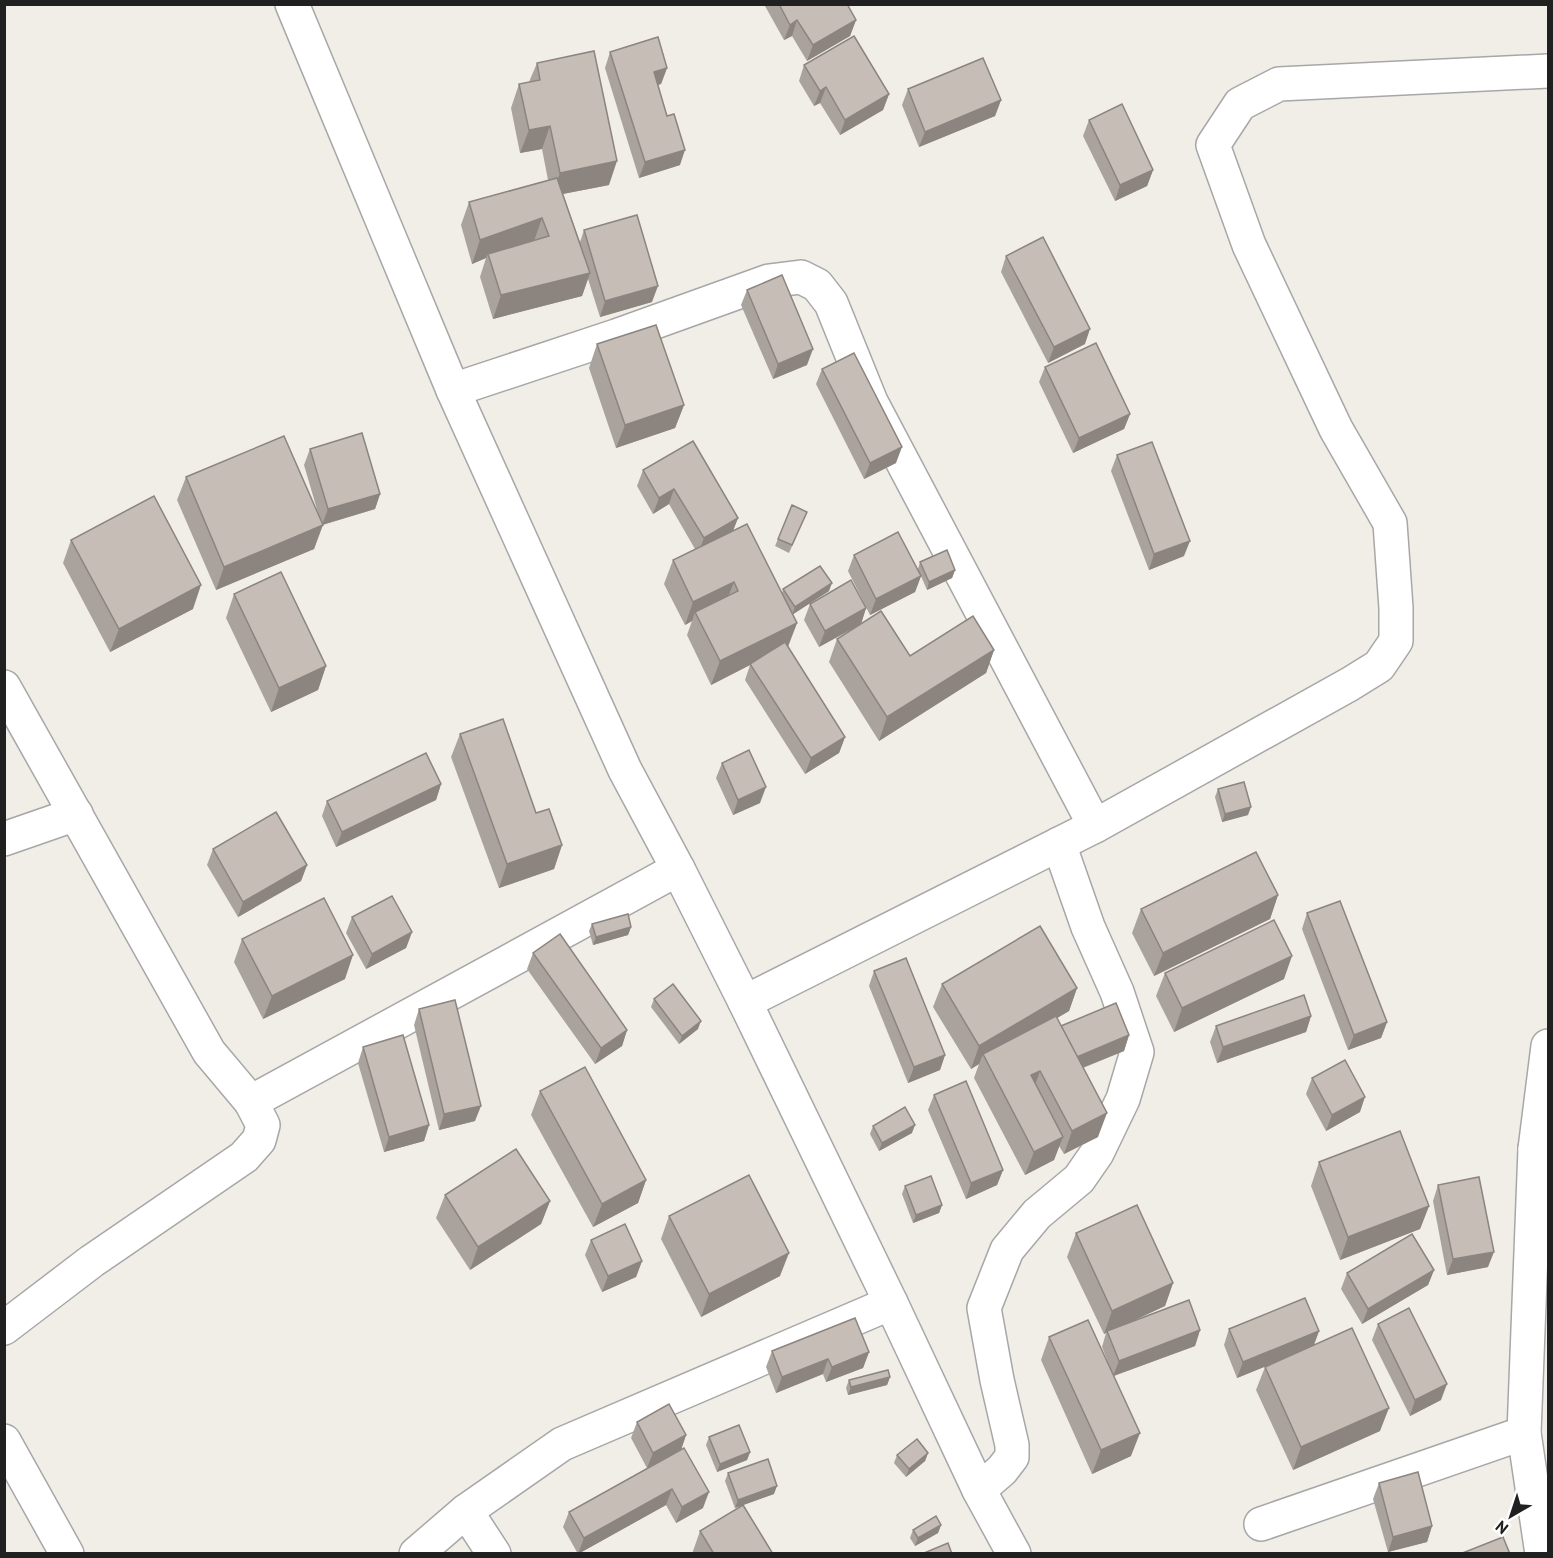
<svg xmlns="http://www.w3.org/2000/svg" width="1553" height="1558" font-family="'PT Sans',sans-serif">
  <rect width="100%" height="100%" fill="#f1eee7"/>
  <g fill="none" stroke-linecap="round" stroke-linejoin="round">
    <g stroke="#a7a7a7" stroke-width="36">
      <g id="street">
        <path d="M292 4 453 390 625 770 678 869 745 1002 891 1303 979 1490 1014 1554"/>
        <path d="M453 390 616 336 769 281 801 277 817 285 831 303 871 402 1095 826"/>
        <path d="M4 687 209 1052 251 1102 678 869"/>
        <path d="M4 839 76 814"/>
        <path d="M745 1002 1095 826 1350 684 1379 666 1396 641V608L1390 523 1336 429 1249 245 1213 145 1240 104 1279 84 1548 71"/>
        <path d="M1535 1149 1548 1046"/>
        <path d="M4 1328 92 1261 244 1157 259 1140 263 1125 251 1102"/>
        <path d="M4 1441 67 1554"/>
        <path d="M979 1490 1002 1470 1012 1457V1445L997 1380 984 1308 1007 1250 1037 1214 1079 1179 1097 1153 1123 1099 1137 1052 1117 992 1088 927 1059 844"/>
        <path d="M466 1511 494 1554"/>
        <path d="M1261 1524 1524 1433"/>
        <path d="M416 1554 466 1511 562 1444 891 1303"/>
        <path d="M1542 1554 1524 1433 1535 1149 1548 1160"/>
      </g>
    </g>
    <use href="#street" stroke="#fff" stroke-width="33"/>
  </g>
  <g fill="#aaa39d">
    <path d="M765 4H847L856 20 850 36 807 61 792 36 784 40 765 6Z"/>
    <path d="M610 52 667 68 661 84 658 85 680 165 639 178 605 68Z"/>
    <path d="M537 63 609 185 563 194 580 242 584 230 652 302 600 317 588 279 582 296 493 319 480 277 486 258 472 264 461 225 469 202 548 180 542 149 520 153 511 108 519 84 529 82Z"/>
    <path d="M804 65 889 94 883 110 840 135 820 103 814 106 799 81Z"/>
    <path d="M908 89 1001 100 995 116 919 147 902 105Z"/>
    <path d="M1089 120 1153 170 1147 186 1115 201 1083 136Z"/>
    <path d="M1006 256 1085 344 1048 363 1001 272Z"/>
    <path d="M747 290 807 365 773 379 741 305Z"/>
    <path d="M597 344 684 405 675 428 616 448 589 368Z"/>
    <path d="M1045 367 1130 414 1124 429 1073 453 1039 382Z"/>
    <path d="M822 369 896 463 864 479 816 384Z"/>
    <path d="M310 449 380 494 375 509 322 525 314 549 216 590 177 500 186 477 321 523 304 465Z"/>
    <path d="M1117 455 1184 556 1149 570 1111 471Z"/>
    <path d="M643 470 738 518 733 531 782 593 783 589 829 591 792 614 797 623 788 647 845 737 839 753 805 774 745 680 750 665 711 685 687 635 692 621 685 625 664 584 673 560 695 549 669 504 653 514 637 486Z"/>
    <path d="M807 512 789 553 775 546 778 539Z"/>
    <path d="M71 540 193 609 110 652 63 563Z"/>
    <path d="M854 555 918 569 920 562 955 570 952 578 927 590 921 576 915 592 870 615 848 571Z"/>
    <path d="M234 594 326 666 318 690 271 712 226 618Z"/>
    <path d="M810 604 866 608 861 624 819 647 804 620Z"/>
    <path d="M837 639 910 656 994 650 986 673 879 741 829 662Z"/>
    <path d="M460 734 536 813 562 845 554 869 499 888 451 757Z"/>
    <path d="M722 763 760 803 733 815 716 778Z"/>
    <path d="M441 784 436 800 336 847 322 816 327 801Z"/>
    <path d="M1218 789 1248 815 1222 822 1215 797Z"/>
    <path d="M213 849 307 865 301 881 238 917 207 865Z"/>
    <path d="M1278 895 1270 919 1154 976 1132 933 1141 909Z"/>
    <path d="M1307 913 1387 1022 1381 1038 1348 1050 1302 929Z"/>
    <path d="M352 917 412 932 406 948 366 969 346 933Z"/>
    <path d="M592 924 631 927 628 935 593 945 589 931Z"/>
    <path d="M242 939 345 979 263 1019 234 962Z"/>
    <path d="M533 953 627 1030 622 1046 595 1064 527 969Z"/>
    <path d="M874 971 945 1055 940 1070 908 1083 869 986Z"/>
    <path d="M1165 973 1284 979 1174 1032 1156 996Z"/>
    <path d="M942 984 1077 988 1069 1011 1057 1018 1061 1027 1129 1035 1124 1051 1083 1068 1098 1137 1064 1154 1059 1146 1054 1160 1025 1175 974 1078 979 1064 971 1069 933 1007Z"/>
    <path d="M654 999 698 1029 679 1044 651 1007Z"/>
    <path d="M419 1009 475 1121 439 1130 414 1025Z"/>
    <path d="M1311 1016 1306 1032 1217 1063 1210 1042 1216 1026Z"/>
    <path d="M363 1047 429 1125 424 1141 384 1152 358 1063Z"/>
    <path d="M1312 1078 1360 1112 1326 1131 1306 1094Z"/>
    <path d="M540 1091 646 1180 638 1203 593 1227 531 1115Z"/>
    <path d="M934 1095 1003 1170 997 1185 966 1199 928 1110Z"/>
    <path d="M873 1126 912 1133 879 1151 870 1134Z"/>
    <path d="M1319 1162 1429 1206 1420 1229 1340 1260 1311 1186Z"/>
    <path d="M1438 1185 1488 1267 1447 1275 1433 1201Z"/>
    <path d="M905 1186 942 1205 939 1213 913 1223 902 1194Z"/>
    <path d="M445 1195 550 1201 541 1224 470 1270 436 1218Z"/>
    <path d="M669 1216 780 1276 701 1317 661 1239Z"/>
    <path d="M1076 1233 1173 1283 1165 1306 1131 1322 1200 1330 1195 1346 1114 1376 1131 1456 1092 1474 1041 1360 1049 1337 1111 1370 1102 1347 1106 1333 1104 1334 1067 1257Z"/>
    <path d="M591 1240 642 1261 636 1277 602 1292 585 1255Z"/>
    <path d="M1434 1270 1428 1285 1362 1324 1341 1289 1347 1273Z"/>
    <path d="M1378 1324 1441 1400 1410 1416 1372 1340Z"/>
    <path d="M1229 1329 1319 1331 1314 1345 1380 1431 1293 1470 1256 1390 1265 1367 1276 1362 1237 1378 1224 1345Z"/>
    <path d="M772 1351 869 1352 863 1368 826 1382 823 1374 776 1393 766 1367Z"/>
    <path d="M890 1377 887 1385 848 1395 846 1388 849 1380Z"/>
    <path d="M637 1422 686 1435 681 1450 703 1508 676 1523 666 1505 578 1554 563 1527 569 1512 647 1468 631 1438Z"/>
    <path d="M709 1437 750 1452 747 1460 717 1472 706 1445Z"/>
    <path d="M928 1453 925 1461 906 1477 894 1463 897 1455Z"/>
    <path d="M728 1473 774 1494 735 1508 725 1481Z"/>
    <path d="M1379 1483 1432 1526 1427 1542 1388 1552 1373 1499Z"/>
    <path d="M941 1525 938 1533 915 1546 910 1538 913 1530Z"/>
    <path d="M700 1531 773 1554H692Z"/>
  </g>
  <g fill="#8b847f">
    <path d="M797 20 792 36 784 40 790 25Z"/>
    <path d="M856 20 850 36 807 61 813 45Z"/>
    <path d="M667 68 661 84 648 87 654 72Z"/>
    <path d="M826 87 820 103 814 106 820 91Z"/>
    <path d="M889 94 883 110 840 135 845 120Z"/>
    <path d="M1001 100 995 116 919 147 925 132Z"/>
    <path d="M550 126 542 149 520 153 529 130Z"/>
    <path d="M685 150 680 165 639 178 645 162Z"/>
    <path d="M617 161 609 185 552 196 560 173Z"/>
    <path d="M1153 170 1147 186 1115 201 1120 185Z"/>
    <path d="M542 218 534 241 488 254 486 258 472 264 480 240Z"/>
    <path d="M590 273 582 296 493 319 501 295Z"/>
    <path d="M658 286 652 302 600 317 605 301Z"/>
    <path d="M1090 329 1085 344 1048 363 1054 347Z"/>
    <path d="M813 349 807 365 773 379 778 364Z"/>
    <path d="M684 405 675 428 616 448 625 425Z"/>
    <path d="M1130 414 1124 429 1073 453 1079 438Z"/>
    <path d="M902 447 896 463 864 479 870 463Z"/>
    <path d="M674 489 669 504 653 514 659 498Z"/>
    <path d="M380 494 375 509 322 525 328 509Z"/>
    <path d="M738 518 732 533 698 554 704 538Z"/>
    <path d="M323 525 314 549 216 590 224 567Z"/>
    <path d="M1190 541 1184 556 1149 570 1154 554Z"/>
    <path d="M955 570 952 578 927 590 929 582Z"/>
    <path d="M921 576 915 592 870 615 876 599Z"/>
    <path d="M734 582 725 605 695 612 692 621 685 625 693 602Z"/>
    <path d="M832 583 829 591 792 615 795 607Z"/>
    <path d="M201 585 193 609 110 652 119 629Z"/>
    <path d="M866 608 861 624 819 647 825 631Z"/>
    <path d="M797 623 788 646 751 665 750 664V665L711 685 720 661Z"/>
    <path d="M994 650 986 673 879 741 887 717Z"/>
    <path d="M326 666 318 690 271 712 279 688Z"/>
    <path d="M845 737 839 753 805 774 811 758Z"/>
    <path d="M441 784 436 800 336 847 342 832Z"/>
    <path d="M766 787 760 803 733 815 738 800Z"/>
    <path d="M1251 807 1248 815 1222 822 1225 814Z"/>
    <path d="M562 845 554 869 499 888 507 864Z"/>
    <path d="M307 865 301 881 238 917 243 902Z"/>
    <path d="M1278 895 1270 919 1154 976 1163 953Z"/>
    <path d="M631 927 628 935 593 945 596 937Z"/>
    <path d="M412 932 406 948 366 969 372 954Z"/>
    <path d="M353 955 345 979 263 1019 272 996Z"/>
    <path d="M1292 956 1284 979 1174 1032 1182 1008Z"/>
    <path d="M1077 988 1069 1011 986 1060 983 1054 979 1064 971 1069 979 1046Z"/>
    <path d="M1311 1016 1306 1032 1217 1063 1223 1047Z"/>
    <path d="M701 1021 698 1029 679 1044 682 1036Z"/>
    <path d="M1387 1022 1381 1038 1348 1050 1354 1035Z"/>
    <path d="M627 1030 622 1046 595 1064 601 1048Z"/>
    <path d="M1129 1035 1124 1051 1069 1073 1074 1058Z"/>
    <path d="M945 1055 940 1070 908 1083 914 1067Z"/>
    <path d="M1040 1071 1032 1094 1031 1075Z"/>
    <path d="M1365 1097 1360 1112 1326 1131 1332 1115Z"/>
    <path d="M481 1106 475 1121 439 1130 444 1114Z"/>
    <path d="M1107 1113 1098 1137 1064 1154 1072 1131Z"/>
    <path d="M429 1125 424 1141 384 1152 389 1137Z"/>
    <path d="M915 1125 912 1133 879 1151 882 1143Z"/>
    <path d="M1063 1137 1054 1160 1025 1175 1034 1152Z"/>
    <path d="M1003 1170 997 1185 966 1199 971 1183Z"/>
    <path d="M646 1180 638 1203 593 1227 602 1204Z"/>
    <path d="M550 1201 541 1224 470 1270 478 1247Z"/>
    <path d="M942 1205 939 1213 913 1223 916 1215Z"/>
    <path d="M1429 1206 1420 1229 1340 1260 1348 1237Z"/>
    <path d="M1494 1252 1488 1267 1447 1275 1453 1259Z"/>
    <path d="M789 1253 780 1276 701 1317 709 1294Z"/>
    <path d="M642 1261 636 1277 602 1292 608 1276Z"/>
    <path d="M1434 1270 1428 1285 1362 1324 1368 1309Z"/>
    <path d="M1173 1283 1165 1306 1108 1332 1107 1331 1106 1333 1104 1334 1112 1311Z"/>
    <path d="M1200 1330 1195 1346 1113 1376 1119 1361Z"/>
    <path d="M1319 1331 1313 1347 1237 1378 1243 1362Z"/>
    <path d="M869 1352 863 1368 826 1382 832 1367Z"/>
    <path d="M828 1359 823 1374 776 1393 782 1377Z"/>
    <path d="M890 1377 887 1385 848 1395 851 1387Z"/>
    <path d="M1447 1384 1441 1400 1410 1416 1415 1400Z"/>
    <path d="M1389 1408 1380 1431 1293 1470 1301 1447Z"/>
    <path d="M1140 1433 1131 1456 1092 1474 1101 1450Z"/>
    <path d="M686 1435 681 1450 647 1468 653 1453Z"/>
    <path d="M750 1452 747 1460 717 1472 720 1464Z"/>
    <path d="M928 1453 925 1461 906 1477 909 1469Z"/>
    <path d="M777 1486 774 1494 735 1508 738 1500Z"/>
    <path d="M672 1489 666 1505 578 1554 584 1538Z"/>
    <path d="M709 1492 703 1508 676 1523 682 1507Z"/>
    <path d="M941 1525 938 1533 915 1546 918 1538Z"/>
    <path d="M1432 1526 1427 1542 1388 1552 1393 1537Z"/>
  </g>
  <g fill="#c6bdb6" stroke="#8b847f" stroke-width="1.5">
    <path d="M779 4H847L856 20 813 45 797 20 790 25Z"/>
    <path d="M854 36 889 94 845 120 826 87 820 91 804 65Z"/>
    <path d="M658 37 667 68 654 72 667 116 674 114 685 150 645 162 610 52Z"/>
    <path d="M594 51 617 161 560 173 550 126 529 130 519 84 540 80 537 63Z"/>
    <path d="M983 58 1001 100 925 132 908 89Z"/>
    <path d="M1122 104 1153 170 1120 185 1089 120Z"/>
    <path d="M557 178 590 273 501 295 488 254 549 236 542 218 480 240 469 202Z"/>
    <path d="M637 215 658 286 605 301 584 230Z"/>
    <path d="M1043 237 1090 329 1054 347 1006 256Z"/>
    <path d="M782 275 813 349 778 364 747 290Z"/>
    <path d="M656 325 684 405 625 425 597 344Z"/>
    <path d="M1096 343 1130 414 1079 438 1045 367Z"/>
    <path d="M854 353 902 447 870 463 822 369Z"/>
    <path d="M362 433 380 494 328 509 310 449Z"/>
    <path d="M284 436 323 525 224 567 186 477Z"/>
    <path d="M693 441 738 518 704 538 674 489 659 498 643 470Z"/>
    <path d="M1152 442 1190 541 1154 554 1117 455Z"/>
    <path d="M154 496 201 585 119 629 71 540Z"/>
    <path d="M792 505 807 512 792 545 778 539Z"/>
    <path d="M747 524 797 623 720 661 695 612 738 591 734 582 693 602 673 560Z"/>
    <path d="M898 532 921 576 876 599 854 555Z"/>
    <path d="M947 550 955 570 929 582 920 562Z"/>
    <path d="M820 566 832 583 795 607 783 589Z"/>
    <path d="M281 572 326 666 279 688 234 594Z"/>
    <path d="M851 580 866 608 825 631 810 604Z"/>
    <path d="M881 611 910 656 973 616 994 650 887 717 837 639Z"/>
    <path d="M785 642 845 737 811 758 750 664Z"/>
    <path d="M503 719 536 813 549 809 562 845 507 864 460 734Z"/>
    <path d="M749 750 766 787 738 800 722 763Z"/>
    <path d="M426 753 441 784 342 832 327 801Z"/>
    <path d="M1244 782 1251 807 1225 814 1218 789Z"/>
    <path d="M276 812 307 865 243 902 213 849Z"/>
    <path d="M1256 852 1278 895 1163 953 1141 909Z"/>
    <path d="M392 896 412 932 372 954 352 917Z"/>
    <path d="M324 898 353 955 272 996 242 939Z"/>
    <path d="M1340 901 1387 1022 1354 1035 1307 913Z"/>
    <path d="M628 914 631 927 596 937 592 924Z"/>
    <path d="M1274 920 1292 956 1182 1008 1165 973Z"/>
    <path d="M1040 926 1077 988 979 1046 942 984Z"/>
    <path d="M560 934 627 1030 601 1048 533 953Z"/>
    <path d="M906 958 945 1055 914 1067 874 971Z"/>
    <path d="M673 984 701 1021 682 1036 654 999Z"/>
    <path d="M1304 995 1311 1016 1223 1047 1216 1026Z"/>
    <path d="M455 1000 481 1106 444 1114 419 1009Z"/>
    <path d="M1116 1003 1129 1035 1077 1057 1061 1026Z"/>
    <path d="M1056 1016 1107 1113 1072 1131 1040 1071 1031 1075 1063 1137 1034 1152 983 1054Z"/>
    <path d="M403 1035 429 1125 389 1137 363 1047Z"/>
    <path d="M1345 1060 1365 1097 1332 1115 1312 1078Z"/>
    <path d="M585 1067 646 1180 602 1204 540 1091Z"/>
    <path d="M966 1081 1003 1170 971 1183 934 1095Z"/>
    <path d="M905 1107 915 1125 882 1143 873 1126Z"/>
    <path d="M1400 1131 1429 1206 1348 1237 1319 1162Z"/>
    <path d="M516 1149 550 1201 478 1247 445 1195Z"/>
    <path d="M749 1175 789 1253 709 1294 669 1216Z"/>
    <path d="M931 1176 942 1205 916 1215 905 1186Z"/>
    <path d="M1479 1177 1494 1252 1453 1259 1438 1185Z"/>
    <path d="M1137 1205 1173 1283 1112 1311 1076 1233Z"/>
    <path d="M625 1224 642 1261 608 1276 591 1240Z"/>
    <path d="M1412 1234 1434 1270 1368 1309 1347 1273Z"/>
    <path d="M1305 1298 1319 1331 1243 1362 1229 1329Z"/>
    <path d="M1189 1300 1200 1330 1119 1361 1107 1331Z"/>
    <path d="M1409 1308 1447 1384 1415 1400 1378 1324Z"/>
    <path d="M855 1318 869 1352 832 1367 828 1359 782 1377 772 1351Z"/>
    <path d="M1088 1320 1140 1433 1101 1450 1049 1337Z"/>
    <path d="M1352 1328 1389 1408 1301 1447 1265 1367Z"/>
    <path d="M888 1370 890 1377 851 1387 849 1380Z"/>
    <path d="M669 1404 686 1435 653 1453 637 1422Z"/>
    <path d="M739 1425 750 1452 720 1464 709 1437Z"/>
    <path d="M917 1439 928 1453 909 1469 897 1455Z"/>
    <path d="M684 1448 709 1492 682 1507 672 1489 584 1538 569 1512Z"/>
    <path d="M768 1459 777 1486 738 1500 728 1473Z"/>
    <path d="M1418 1472 1432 1526 1393 1537 1379 1483Z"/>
    <path d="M743 1505 773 1554H714L700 1531Z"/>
    <path d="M936 1516 941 1525 918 1538 913 1530Z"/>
    <path d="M1503 1537 1510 1554H1460Z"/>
    <path d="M948 1543 952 1554H925L924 1553Z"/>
  </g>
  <rect width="1553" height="1558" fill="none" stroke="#202020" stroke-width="12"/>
  <g transform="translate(1511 1516) rotate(219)" stroke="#ffffff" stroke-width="4.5" paint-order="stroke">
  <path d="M0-4.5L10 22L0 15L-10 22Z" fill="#202020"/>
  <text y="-9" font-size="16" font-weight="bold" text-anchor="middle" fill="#202020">N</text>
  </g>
</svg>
